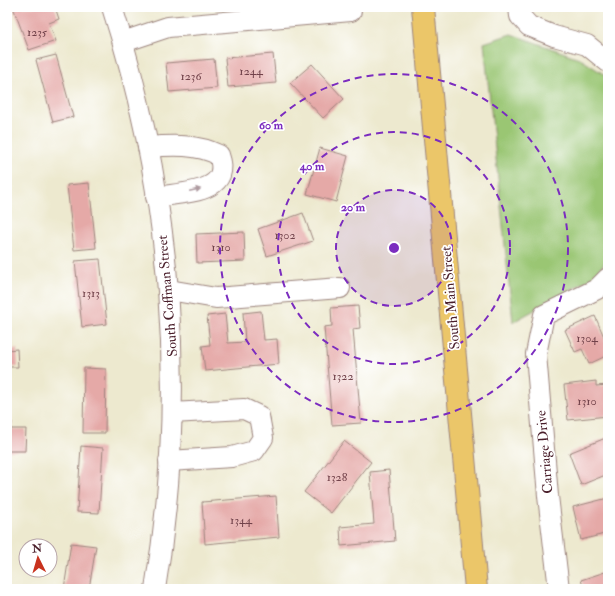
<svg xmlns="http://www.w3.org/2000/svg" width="615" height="596" font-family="'IM FELL Double Pica',serif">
  <rect width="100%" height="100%" fill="#fff"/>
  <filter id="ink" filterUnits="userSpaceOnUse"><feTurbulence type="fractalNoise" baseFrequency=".025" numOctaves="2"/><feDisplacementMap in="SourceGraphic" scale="8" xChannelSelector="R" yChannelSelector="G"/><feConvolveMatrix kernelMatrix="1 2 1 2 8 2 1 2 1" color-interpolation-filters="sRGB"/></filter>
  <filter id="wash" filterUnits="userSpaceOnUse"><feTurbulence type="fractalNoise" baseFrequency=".012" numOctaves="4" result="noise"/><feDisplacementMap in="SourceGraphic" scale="16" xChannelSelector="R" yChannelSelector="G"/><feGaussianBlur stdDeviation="0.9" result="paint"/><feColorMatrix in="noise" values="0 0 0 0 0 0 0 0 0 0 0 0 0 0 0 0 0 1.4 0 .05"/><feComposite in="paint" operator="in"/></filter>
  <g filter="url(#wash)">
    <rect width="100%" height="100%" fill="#ede9cf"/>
    <path fill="#9ac673" stroke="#72724f" d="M511 34 579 58 608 77V258L594 277 513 322 484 43Z"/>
    <g id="blocks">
      <g fill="#e5a9a7">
        <path d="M13 7H55L59 19 49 23 56 41 29 50Z"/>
        <path d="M273 54 276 83 228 87 225 58Z"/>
        <path d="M56 55 73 117 53 122 36 60Z"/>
        <path d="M214 59 217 88 169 92 166 63Z"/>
        <path d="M312 64 344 99 323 118 290 83Z"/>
        <path d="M320 148 348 156 336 202 307 194Z"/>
        <path d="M89 183 96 248 74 250 67 185Z"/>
        <path d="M303 213 313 241 267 256 258 229Z"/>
        <path d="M244 232 245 261 197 263 196 234Z"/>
        <path d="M100 259 107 324 82 327 75 261Z"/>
        <path d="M358 306 360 328 353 329 361 423 332 425 324 327 332 326 331 308Z"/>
        <path d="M261 311 264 340 277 339 279 364 205 371 202 346 210 345 207 316 225 314 228 343 245 342 243 313Z"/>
        <path d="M595 316 608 346V355L589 364 582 349 575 352 565 330Z"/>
        <path d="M17 349 18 367H7V350Z"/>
        <path d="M84 368 106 369 105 433H83Z"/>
        <path d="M596 381V386L608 385V416L568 420 564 385Z"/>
        <path d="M7 422H12L11 429H26L25 451H7Z"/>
        <path d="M608 437V474L581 485 569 453Z"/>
        <path d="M344 441 371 462 331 513 304 492Z"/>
        <path d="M81 446 103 448 99 513 77 512Z"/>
        <path d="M389 470 395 541 341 546 340 527 374 524 370 472Z"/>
        <path d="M276 496 279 537 205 544 202 502Z"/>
        <path d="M608 498V533L581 540 573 507Z"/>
        <path d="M71 543 96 546 89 589H64Z"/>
        <path d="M608 571V589H584L581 580Z"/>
      </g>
    </g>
  </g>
  <g filter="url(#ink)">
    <use href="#blocks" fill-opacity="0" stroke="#9c847d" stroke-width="1"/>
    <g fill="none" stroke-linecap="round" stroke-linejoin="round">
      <g stroke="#9c847d" stroke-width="22">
        <g id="minor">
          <path d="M112 7C172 195 188 394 155 589"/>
          <path d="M519 7 520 16 529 26 554 36 587 45 608 62"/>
          <path d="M123 42 168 27 351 11V7"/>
          <path d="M148 147C173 145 197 144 219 155 233 194 183 192 156 197"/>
          <path d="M169 290 216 298 340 288"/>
          <path d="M169 461 232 457 254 451 263 438 259 416 244 409 172 413"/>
          <path d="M559 589 548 496 536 354 544 315 597 289 608 278"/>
        </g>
      </g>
      <g stroke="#9c847d" stroke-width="24">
        <path id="major" d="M423 7 476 589"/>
      </g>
      <use href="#minor" stroke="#fff" stroke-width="20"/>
      <use href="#major" stroke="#ebc669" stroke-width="22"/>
    </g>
    <defs><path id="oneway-solid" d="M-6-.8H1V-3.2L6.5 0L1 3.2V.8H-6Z"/></defs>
    <use fill="#ae9aa0" href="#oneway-solid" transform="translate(195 190) rotate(-12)"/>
  </g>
  <circle cx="394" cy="248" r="58" fill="#7b2cbf" fill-opacity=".12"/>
  <g fill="none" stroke="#7b2cbf" stroke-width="2" stroke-dasharray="7 5">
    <circle cx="394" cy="248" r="58"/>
    <circle cx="394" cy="248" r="116"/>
    <circle cx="394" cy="248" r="174"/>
  </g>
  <g text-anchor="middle" stroke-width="3.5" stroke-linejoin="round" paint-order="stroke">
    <g font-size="12" fill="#71424a">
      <text x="37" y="36">1235</text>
      <text x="251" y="75">1244</text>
      <text x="191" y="80">1236</text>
      <text x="285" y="239">1302</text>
      <text x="221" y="251">1310</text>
      <text x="91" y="297">1313</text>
      <text x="587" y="342">1304</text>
      <text x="343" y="380">1322</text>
      <text x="587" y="405">1310</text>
      <text x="337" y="481">1328</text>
      <text x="241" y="524">1344</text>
    </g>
    <g font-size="14" fill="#4a1f2b" stroke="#fff">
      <text transform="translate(167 296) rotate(-95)" y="5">South Coffman Street</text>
      <text transform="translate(450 298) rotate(-95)" y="5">South Main Street</text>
      <text transform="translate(544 452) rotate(-95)" y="5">Carriage Drive</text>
    </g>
  </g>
  <circle cx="394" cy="248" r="6" fill="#7b2cbf" stroke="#fff" stroke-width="2"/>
  <g font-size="12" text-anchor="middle" font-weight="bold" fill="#7b2cbf" stroke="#fff" stroke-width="3.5" stroke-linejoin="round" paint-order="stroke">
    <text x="271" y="129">60 m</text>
    <text x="312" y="170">40 m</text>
    <text x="353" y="211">20 m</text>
  </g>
  <rect width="615" height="596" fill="none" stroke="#fff" stroke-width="24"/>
  <g transform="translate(38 558) rotate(355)"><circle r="19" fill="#ffffff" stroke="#b7a5aa"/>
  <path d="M0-3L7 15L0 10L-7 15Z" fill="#c8321e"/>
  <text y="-6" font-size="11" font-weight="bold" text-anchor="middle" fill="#4a1f2b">N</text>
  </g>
</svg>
